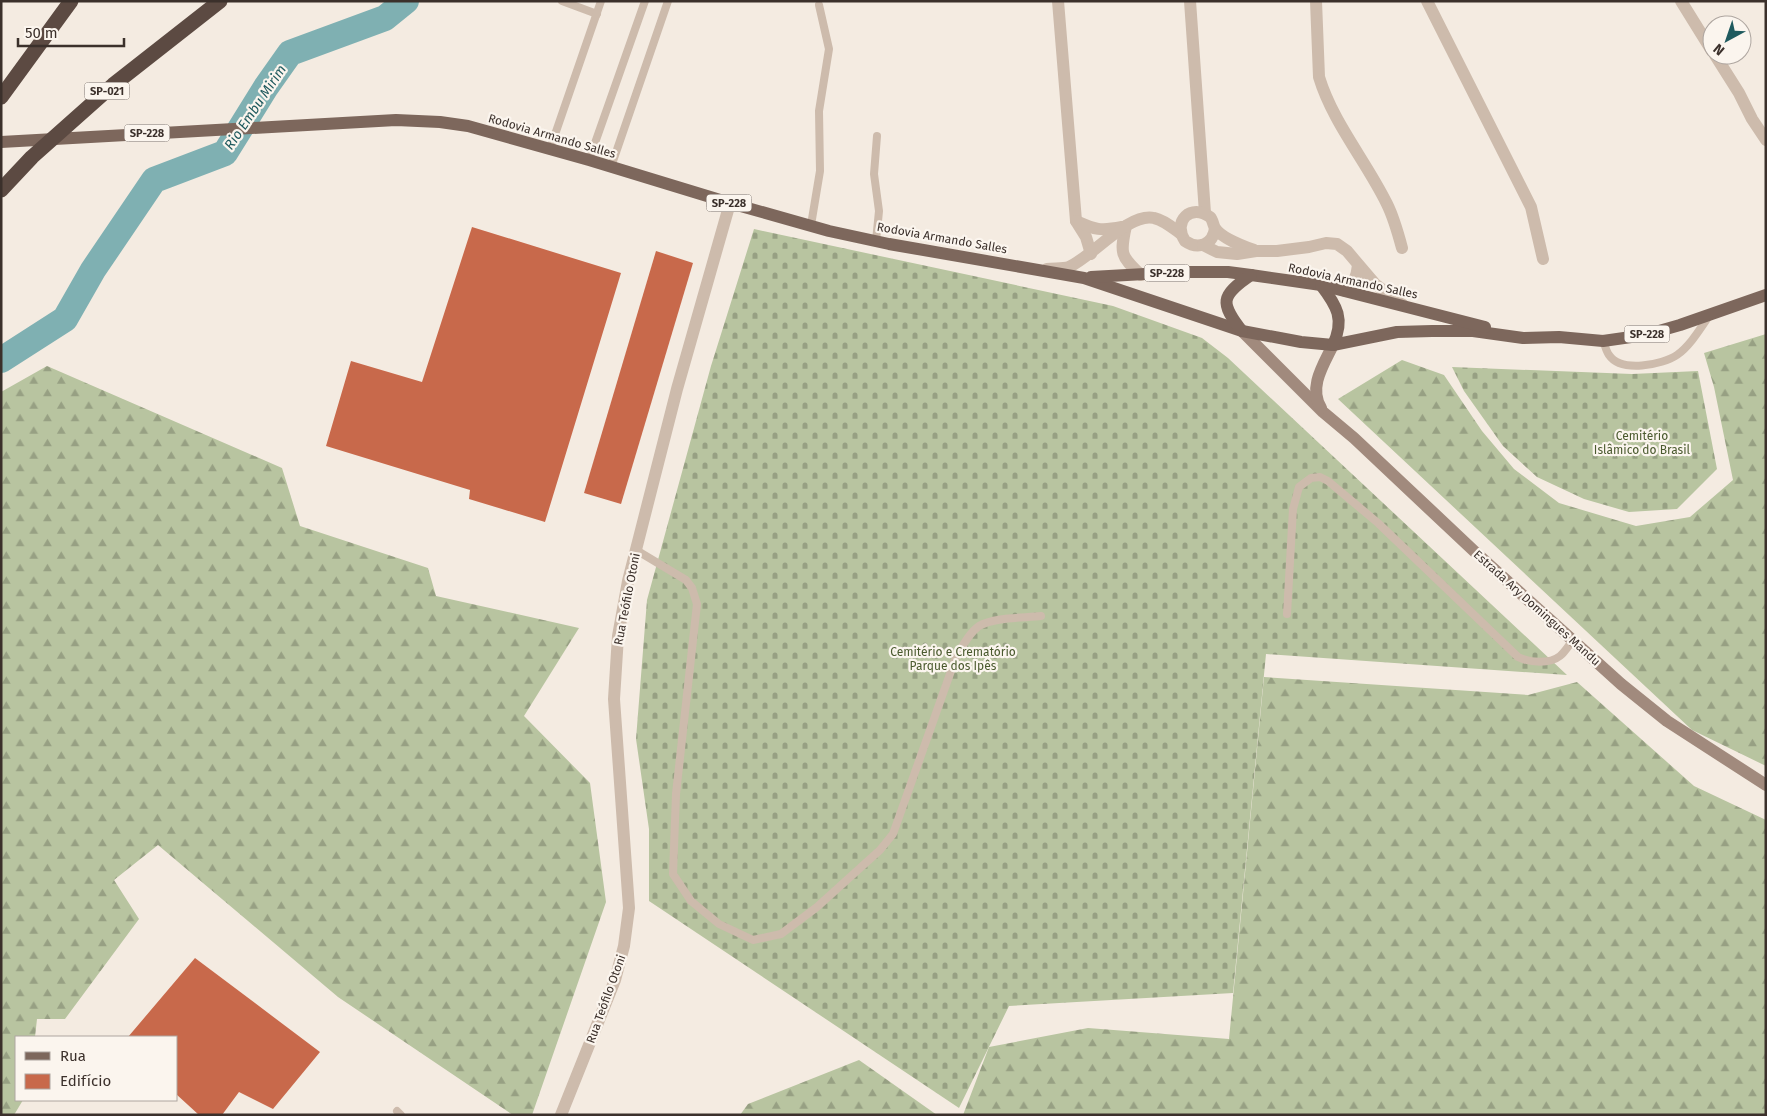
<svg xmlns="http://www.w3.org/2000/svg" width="1767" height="1116" font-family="'Fira Sans',sans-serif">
  <defs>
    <pattern id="forest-firs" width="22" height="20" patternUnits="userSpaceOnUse" patternTransform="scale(1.25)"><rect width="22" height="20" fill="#b8c4a0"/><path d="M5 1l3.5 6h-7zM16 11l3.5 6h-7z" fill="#97a083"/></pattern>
    <pattern id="cemetery-stones" width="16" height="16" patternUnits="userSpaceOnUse" patternTransform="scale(1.25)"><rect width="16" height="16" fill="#b8c4a0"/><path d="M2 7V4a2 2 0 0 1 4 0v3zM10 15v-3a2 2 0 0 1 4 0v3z" fill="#97a083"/></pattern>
  </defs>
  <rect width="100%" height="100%" fill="#f4ebe1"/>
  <g fill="url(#forest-firs)">
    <path d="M1766 334V766L1692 730 1338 399 1402 360 1444 375 1482 431 1514 469 1559 503 1636 526 1690 517 1733 480 1714 387 1704 353Z"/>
    <path d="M47 366 282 468 300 526 428 568 436 596 579 628 524 716 590 783 606 902 532 1115H513L338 997 158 845 114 880 139 919 65 1019H37L35 1037H16V1100H23L14 1115H1V392Z"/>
    <path d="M1264 677 1528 695 1577 682 1694 786 1766 820V1115H963L989 1047 1088 1028 1229 1039Z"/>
    <path d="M859 1060 937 1115H740L748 1104Z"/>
  </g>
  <g fill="url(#cemetery-stones)">
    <path d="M754 229 1113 306 1202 338 1228 358 1567 675 1266 654 1233 993 1009 1006 959 1108 649 901V829L636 739 647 600 711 366Z"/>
    <path d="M1452 367 1632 374 1698 371 1717 469 1677 509 1629 512 1584 499 1537 477 1503 446 1464 391Z"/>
  </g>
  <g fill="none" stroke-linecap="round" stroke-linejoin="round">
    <path stroke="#7fb0b2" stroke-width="26" d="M1 360 65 319 93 270 154 180 225 153 266 87 290 53 385 18 406 1"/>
  </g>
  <g fill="#c8694b">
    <path d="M472 227 621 273 545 522 469 499 470 490 326 446 351 361 422 382Z"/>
    <path d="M656 251 693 263 621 504 584 493Z"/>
    <path d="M195 958 320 1052 273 1109 239 1092 222 1115H199L176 1094V1037H128Z"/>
  </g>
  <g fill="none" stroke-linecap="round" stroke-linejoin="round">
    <g stroke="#cdbbac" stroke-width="8">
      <path d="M562 1 597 14"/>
      <path d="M550 149 601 1"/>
      <path d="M589 160 645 1"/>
      <path d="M611 167 668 1"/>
      <path d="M811 225 820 171 819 111 829 49 819 5"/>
      <path d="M876 241 879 211 874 174 877 136"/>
      <path d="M1603 341C1605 345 1606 351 1609 355 1621 373 1662 365 1677 355 1690 346 1700 329 1709 316"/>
      <path d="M636 550 686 580 692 588 697 604 676 794 673 874 691 901 719 924 753 940 781 934 817 907 880 850 893 834 956 657C962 647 969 633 979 626 994 617 1024 618 1041 616"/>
      <path d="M1287 614 1293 509 1299 487 1311 478 1320 477 1328 481 1378 523 1518 657C1530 663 1550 664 1560 656 1565 652 1569 645 1573 640"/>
      <path d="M397 1111 401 1115"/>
    </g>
    <g stroke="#cdbbac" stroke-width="12">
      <path d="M1058 1 1076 221 1086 237 1091 254"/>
      <path d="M1190 1 1205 213"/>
      <path d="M1316 1 1319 77C1333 123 1366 161 1387 204 1394 218 1398 233 1402 248"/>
      <path d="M1427 1 1531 207 1543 259"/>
      <path d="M1681 1 1712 51"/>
      <path d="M1715 55 1739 93 1752 119 1766 140"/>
      <path d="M1076 221C1095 230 1101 231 1122 227"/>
      <path d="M1126 226C1120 253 1120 256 1141 275"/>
      <path d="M1215 228C1213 245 1198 250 1185 241 1172 221 1191 203 1210 217 1213 220 1213 225 1215 228 1221 238 1243 246 1254 250"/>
      <path d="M1203 245 1217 252 1237 254 1256 251H1277L1309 247 1326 243 1337 244 1347 251 1375 284 1403 305"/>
      <path d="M1047 269C1054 268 1063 269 1069 267 1093 256 1129 212 1154 218 1164 220 1173 228 1181 234"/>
      <path d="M1345 291C1354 285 1357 276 1358 265"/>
      <path d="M561 1115 615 980 624 946 629 908 614 699 618 636 628 581 677 389 730 203"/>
    </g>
    <g stroke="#a18a7d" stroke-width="12">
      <path d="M1242 331 1323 412 1354 438 1474 551 1621 684 1667 721 1766 785"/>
      <path d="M1321 408C1308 387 1324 364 1333 345"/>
    </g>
    <g stroke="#7d675c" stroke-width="12">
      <path d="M1 142 396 120 440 122 468 126 589 160 730 203 829 231 889 244 1084 278 1242 331 1301 342 1333 345 1397 332 1432 331H1473L1523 338 1559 337 1603 341 1645 335 1680 325 1766 295"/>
      <path d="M1091 277 1181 272H1228L1251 275 1321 285 1485 327"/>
      <path d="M1321 285C1337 306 1345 319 1333 345"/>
      <path d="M1242 331C1220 303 1220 296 1251 275"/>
    </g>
    <g stroke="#5c4a42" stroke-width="15">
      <path d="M1 97 71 1"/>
      <path d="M1 190 32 157 113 85 220 1"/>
    </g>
  </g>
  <g text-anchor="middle" stroke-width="4.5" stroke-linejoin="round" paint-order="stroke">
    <g fill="#fbf5ee" stroke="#756b66" stroke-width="1">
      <rect x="84.5" y="82.5" width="45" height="17" rx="4"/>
      <rect x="124.5" y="124.5" width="45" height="17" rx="4"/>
      <rect x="706.5" y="194.5" width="45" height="17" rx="4"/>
      <rect x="1144.5" y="264.5" width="45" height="17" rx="4"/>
      <rect x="1624.5" y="325.5" width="45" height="17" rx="4"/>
    </g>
    <g font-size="11" font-weight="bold" fill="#3b302b">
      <text x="107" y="95">SP-021</text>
      <text x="147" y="137">SP-228</text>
      <text x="729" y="207">SP-228</text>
      <text x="1167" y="277">SP-228</text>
      <text x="1647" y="338">SP-228</text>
    </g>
    <g font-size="12" fill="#3b302b" stroke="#fbf5ee">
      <text transform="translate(552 136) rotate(16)" y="4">Rodovia Armando Salles</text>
      <text transform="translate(942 238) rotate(10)" y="4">Rodovia Armando Salles</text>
      <text transform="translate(1353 281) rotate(12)" y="4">Rodovia Armando Salles</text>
      <text transform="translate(627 599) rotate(-79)" y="4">Rua Teófilo Otoni</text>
      <text transform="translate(1537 608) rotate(42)" y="4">Estrada Ary Domingues Mandu</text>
      <text transform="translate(606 999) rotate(-70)" y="4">Rua Teófilo Otoni</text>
    </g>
    <g font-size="12" fill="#4a5a2e" stroke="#fbf5ee">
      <text x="1642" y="440">Cemitério<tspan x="1642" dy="14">Islâmico do Brasil</tspan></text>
      <text x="953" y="656">Cemitério e Crematório<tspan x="953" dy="14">Parque dos Ipês</tspan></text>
    </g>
    <g font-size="14" font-style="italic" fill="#1f5a5e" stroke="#fbf5ee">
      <text transform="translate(255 107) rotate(-56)" y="5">Rio Embu Mirim</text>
    </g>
  </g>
  <rect width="1767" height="1116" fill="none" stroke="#3b302b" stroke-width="5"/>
  <rect x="15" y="1036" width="162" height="65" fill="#fbf5ee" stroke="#aea6a0"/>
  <rect x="25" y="1052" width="25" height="8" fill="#7d675c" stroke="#aea6a0"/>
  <text x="60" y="1061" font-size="15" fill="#3b302b">Rua</text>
  <rect x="25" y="1074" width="25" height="15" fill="#c8694b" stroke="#aea6a0"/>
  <text x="60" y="1086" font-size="15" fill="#3b302b">Edifício</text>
  <g transform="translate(1727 40) rotate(220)"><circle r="24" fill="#fbf5ee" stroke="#aea6a0"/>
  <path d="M0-4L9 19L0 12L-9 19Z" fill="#1f5a5e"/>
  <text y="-8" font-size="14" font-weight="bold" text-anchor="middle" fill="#3b302b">N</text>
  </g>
  <path d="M18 38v8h106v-8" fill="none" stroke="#3b302b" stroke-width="2.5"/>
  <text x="25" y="38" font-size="15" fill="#3b302b" stroke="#fbf5ee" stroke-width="4" paint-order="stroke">50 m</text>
</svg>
